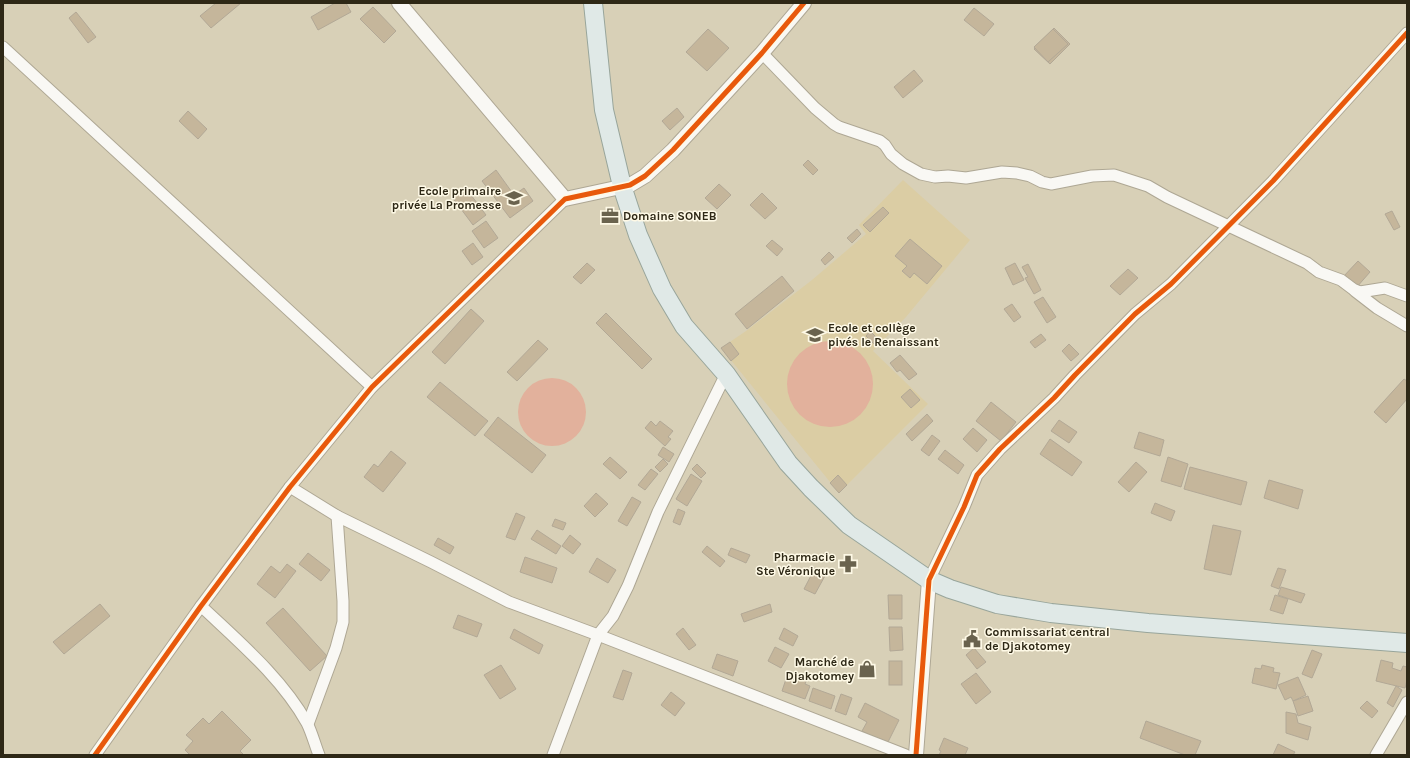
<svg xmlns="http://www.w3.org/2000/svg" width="1410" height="758" font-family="Karla,sans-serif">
  <rect width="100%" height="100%" fill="#d8d0b7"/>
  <path fill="#dbcda4" d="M903 180 970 240 906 317 873 351 928 404 839 493 721 348 746 331 812 280 866 234 859 225Z"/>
  <g fill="#e2b19c">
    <circle cx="830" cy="384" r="43"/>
    <circle cx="552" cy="412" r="34"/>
  </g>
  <g fill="#c5b69b" stroke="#b2a896">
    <path d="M216 3H241L211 28 200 16Z"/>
    <path d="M335 3H346L351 12 318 30 311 17Z"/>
    <path d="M373 7 396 31 384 43 360 19Z"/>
    <path d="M974 8 994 24 984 36 964 20Z"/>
    <path d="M76 12 96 37 88 43 69 18Z"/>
    <path d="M1054 28 1070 44 1050 64 1034 49Z"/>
    <path d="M708 29 729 48 707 71 686 52Z"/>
    <path d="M1053 29 1068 44 1048 62 1034 47Z"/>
    <path d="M914 70 923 81 903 98 894 87Z"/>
    <path d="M677 108 684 117 670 130 662 121Z"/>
    <path d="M188 111 207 129 198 139 179 121Z"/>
    <path d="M808 160 818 170 813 175 803 165Z"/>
    <path d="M496 170 514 195 524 188 533 201 510 218 482 181Z"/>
    <path d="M719 184 731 195 717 209 705 198Z"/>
    <path d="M465 187 486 215 473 225 452 197Z"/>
    <path d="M762 193 777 208 765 219 750 205Z"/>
    <path d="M883 207 889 213 870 232 863 225Z"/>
    <path d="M1392 211 1400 227 1394 230 1385 214Z"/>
    <path d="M486 221 498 238 484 248 472 231Z"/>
    <path d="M857 229 861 234 852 243 847 238Z"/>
    <path d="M910 239 942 266 927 284 914 273 910 278 902 271 907 266 895 256Z"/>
    <path d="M772 240 783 249 777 256 766 246Z"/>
    <path d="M473 243 483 257 472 265 462 251Z"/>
    <path d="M829 252 834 257 825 265 821 260Z"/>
    <path d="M1358 261 1370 272 1356 288 1343 277Z"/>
    <path d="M587 263 595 270 581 284 573 277Z"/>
    <path d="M1015 263 1024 280 1013 285 1005 268Z"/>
    <path d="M1028 264 1041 290 1034 294 1025 278 1028 277 1022 267Z"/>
    <path d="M1128 269 1138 278 1120 295 1110 286Z"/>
    <path d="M782 276 794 291 747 329 735 314Z"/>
    <path d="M1043 297 1056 317 1047 323 1034 302Z"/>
    <path d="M1012 304 1021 317 1014 322 1004 309Z"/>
    <path d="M471 309 484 321 445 364 432 352Z"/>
    <path d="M606 313 652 359 642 369 596 323Z"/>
    <path d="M870 331 878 339 874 344 866 336Z"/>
    <path d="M1041 334 1046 340 1035 348 1030 342Z"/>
    <path d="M538 340 548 349 517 381 507 372Z"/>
    <path d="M730 342 739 354 731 361 721 348Z"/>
    <path d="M1069 344 1079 354 1071 361 1062 351Z"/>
    <path d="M900 355 917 374 909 380 900 370 897 372 890 363Z"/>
    <path d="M1404 379 1407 381V399L1386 423 1374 412Z"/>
    <path d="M440 382 488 421 475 436 427 397Z"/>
    <path d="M910 389 920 400 911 408 901 397Z"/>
    <path d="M991 402 1016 422 1001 441 976 421Z"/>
    <path d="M927 414 933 421 912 441 906 434Z"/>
    <path d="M498 417 546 455 532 473 484 435Z"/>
    <path d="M1059 420 1077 432 1069 443 1051 431Z"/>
    <path d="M651 421 656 426 660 421 673 431 668 437 671 439 665 446 645 428Z"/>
    <path d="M973 428 987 440 977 452 963 439Z"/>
    <path d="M1139 432 1164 440 1160 456 1134 448Z"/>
    <path d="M932 435 940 441 929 456 921 450Z"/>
    <path d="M1050 439 1082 462 1072 476 1040 454Z"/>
    <path d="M663 447 674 454 669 462 658 455Z"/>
    <path d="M945 450 964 465 958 474 938 459Z"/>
    <path d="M391 451 406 463 383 492 364 477 374 464 378 467Z"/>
    <path d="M610 457 627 472 620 479 603 464Z"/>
    <path d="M1168 457 1188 464 1181 487 1161 481Z"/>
    <path d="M663 459 668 464 660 472 655 467Z"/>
    <path d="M1136 462 1147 472 1129 492 1118 482Z"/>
    <path d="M697 464 706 473 701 478 692 469Z"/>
    <path d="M1190 467 1247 482 1241 505 1184 489Z"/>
    <path d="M651 469 658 474 645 490 638 485Z"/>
    <path d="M691 474 702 481 687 506 676 499Z"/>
    <path d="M838 475 847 485 839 493 830 483Z"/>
    <path d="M1269 480 1303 490 1298 509 1264 498Z"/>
    <path d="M596 493 608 504 595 517 584 506Z"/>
    <path d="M632 497 641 502 627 526 618 521Z"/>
    <path d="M1155 503 1175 511 1171 521 1151 513Z"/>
    <path d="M678 509 685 512 680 525 673 522Z"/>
    <path d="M516 513 525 517 515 540 506 537Z"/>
    <path d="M555 519 566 523 563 530 552 526Z"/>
    <path d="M1213 525 1241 531 1231 575 1204 569Z"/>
    <path d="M537 530 561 546 556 554 531 539Z"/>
    <path d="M570 535 581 544 573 554 562 546Z"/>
    <path d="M438 538 454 547 450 554 434 545Z"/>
    <path d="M707 546 725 561 720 567 702 552Z"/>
    <path d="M731 548 750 555 746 563 728 555Z"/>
    <path d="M308 553 330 570 321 581 299 564Z"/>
    <path d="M525 557 557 568 552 583 520 572Z"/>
    <path d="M597 558 616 570 608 583 589 572Z"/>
    <path d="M287 564 296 571 275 598 257 584 271 566 280 573Z"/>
    <path d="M815 568 826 574 815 594 804 589Z"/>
    <path d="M1278 568 1286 570 1279 589 1271 586Z"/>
    <path d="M1281 587 1305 594 1301 603 1278 595Z"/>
    <path d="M888 595H902V619H889Z"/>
    <path d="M1275 595 1288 599 1283 614 1270 610Z"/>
    <path d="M100 604 110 616 64 654 53 642Z"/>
    <path d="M770 604 772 612 744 622 741 614Z"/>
    <path d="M283 608 327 656 310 671 266 623Z"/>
    <path d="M458 615 482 624 477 637 453 628Z"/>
    <path d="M889 627H902L903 650 890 651Z"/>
    <path d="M683 628 696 645 689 650 676 634Z"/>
    <path d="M784 628 798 636 793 646 779 639Z"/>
    <path d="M514 629 543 645 539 654 510 638Z"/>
    <path d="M775 647 789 654 781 668 768 661Z"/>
    <path d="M974 648 986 662 977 669 966 655Z"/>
    <path d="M1312 650 1322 654 1312 678 1302 674Z"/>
    <path d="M717 654 738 661 733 676 712 668Z"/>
    <path d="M1381 660 1393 663 1392 668 1401 671 1403 666 1407 667V680L1405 688 1376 681Z"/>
    <rect x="889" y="661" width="13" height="24"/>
    <path d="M501 665 516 689 500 699 484 675Z"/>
    <path d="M1262 665 1274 668 1273 672 1280 673 1276 689 1252 683 1255 668 1261 669Z"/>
    <path d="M623 670 632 673 623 700 613 697Z"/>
    <path d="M788 673 794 675 793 679 798 681 799 676 807 679 805 684 810 686 805 699 782 691Z"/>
    <path d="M976 673 991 692 976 704 961 684Z"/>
    <path d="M1298 677 1306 695 1293 701 1291 697 1285 700 1278 685Z"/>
    <path d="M1396 686 1402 690 1393 707 1387 703Z"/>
    <path d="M813 688 835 696 831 709 809 701Z"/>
    <path d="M671 692 685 703 675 716 661 705Z"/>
    <path d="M841 694 852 698 846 715 835 711Z"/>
    <path d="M1308 696 1313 711 1298 716 1293 701Z"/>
    <path d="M1367 701 1378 711 1372 718 1360 708Z"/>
    <path d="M865 703 899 720 887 744 862 731 867 722 858 717Z"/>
    <path d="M222 711 251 740 240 751 244 755H190L185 750 193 741 186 735 203 718 209 724Z"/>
    <path d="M1286 712 1296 714 1298 723 1311 727 1308 740 1286 733Z"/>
    <path d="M1146 721 1201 741 1195 755H1185L1140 738Z"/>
    <path d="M944 738 968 748 965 755H939L941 751 939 750Z"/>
    <path d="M1278 744 1295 752 1293 755H1273Z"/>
  </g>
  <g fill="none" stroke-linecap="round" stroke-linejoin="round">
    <g stroke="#aea794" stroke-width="13">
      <g id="minor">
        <path d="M3 47 372 387"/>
        <path d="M762 53 815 108 834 124 839 127 880 141 885 145 891 154 903 164 921 174 935 177 948 176 966 178 1002 172 1017 173 1030 176 1042 182 1051 184 1092 176 1114 175 1148 186 1167 197 1307 263 1319 272 1341 280 1353 289 1360 292 1385 288 1407 296"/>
        <path d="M1355 291 1377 308 1407 326"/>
        <path d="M290 487 337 516 431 562 509 602 598 635 906 755"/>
        <path d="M929 580 964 507 977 475 1000 449 1054 398 1075 375 1135 314 1171 284 1273 181 1407 33"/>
        <path d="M201 606C239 642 281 677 307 723 312 733 315 745 319 755"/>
        <path d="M308 724 336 648 343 622V601L337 516"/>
        <path d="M95 755 201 606 290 487 372 387 565 199"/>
        <path d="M553 755 598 635 613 616 628 586 658 512 726 374"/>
        <path d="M1376 755 1407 702"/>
      </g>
    </g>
    <g stroke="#aea794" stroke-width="16">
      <g id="tertiary">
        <path d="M399 3 565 199 630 185 645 176 673 150 762 53 804 3"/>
        <path d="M916 755 929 580"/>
      </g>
    </g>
    <g stroke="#98a59b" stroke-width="20">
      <path id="primary" d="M593 3 604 110 622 186 638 235 662 289 684 326 726 374 788 463 811 488 849 525 929 580 950 589 997 604 1051 613 1148 623 1407 643"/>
    </g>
    <use href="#minor" stroke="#f9f8f4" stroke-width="11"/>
    <use href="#tertiary" stroke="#f9f8f4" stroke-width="14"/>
    <use href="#primary" stroke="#e0e9e7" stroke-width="18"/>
    <g stroke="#fef9e6" stroke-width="8">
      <g id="cycleway">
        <path d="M95 755 201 606 290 487 372 387 565 199 630 185 645 176 673 150 762 53 804 3"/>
        <path d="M916 755 929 580 964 507 977 475 1000 449 1054 398 1075 375 1135 314 1171 284 1273 181 1407 33"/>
      </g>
    </g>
    <use href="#cycleway" stroke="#e8590c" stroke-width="5"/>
  </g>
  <defs>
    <g id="school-bare" transform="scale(1.38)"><path d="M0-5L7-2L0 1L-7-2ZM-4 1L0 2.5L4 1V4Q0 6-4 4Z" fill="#6a634e" stroke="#fef9e6" stroke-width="2.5" paint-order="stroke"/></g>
    <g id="office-bare" transform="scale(1.38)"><path d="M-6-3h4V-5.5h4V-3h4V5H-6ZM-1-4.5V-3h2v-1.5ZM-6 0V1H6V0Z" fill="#6a634e" stroke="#fef9e6" stroke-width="2.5" paint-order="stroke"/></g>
    <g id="pharmacy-bare" transform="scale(1.38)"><path d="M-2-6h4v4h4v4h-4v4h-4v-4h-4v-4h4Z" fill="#6a634e" stroke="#fef9e6" stroke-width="2.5" paint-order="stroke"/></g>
    <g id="civic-bare" transform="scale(1.38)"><path d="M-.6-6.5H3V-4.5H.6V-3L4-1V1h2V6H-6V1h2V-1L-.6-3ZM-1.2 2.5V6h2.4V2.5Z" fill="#6a634e" stroke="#fef9e6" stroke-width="2.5" paint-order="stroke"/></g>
    <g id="shop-bare" transform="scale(1.38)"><path d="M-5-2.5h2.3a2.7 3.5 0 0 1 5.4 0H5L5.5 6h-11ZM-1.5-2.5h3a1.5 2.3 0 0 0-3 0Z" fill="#6a634e" stroke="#fef9e6" stroke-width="2.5" paint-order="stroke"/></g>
  </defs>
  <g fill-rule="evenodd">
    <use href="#school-bare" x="514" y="198"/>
    <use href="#office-bare" x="610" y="216"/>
    <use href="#school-bare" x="815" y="335"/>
    <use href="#pharmacy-bare" x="848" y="564"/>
    <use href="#civic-bare" x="972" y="639"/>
    <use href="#shop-bare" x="867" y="669"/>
  </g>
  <g text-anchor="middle" stroke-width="3" stroke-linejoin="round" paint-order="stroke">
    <g font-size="12" font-weight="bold" fill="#2e2816" stroke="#fef9e6" text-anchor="end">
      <text x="501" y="195">Ecole primaire<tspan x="501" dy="14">privée La Promesse</tspan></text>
      <text x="623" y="220" text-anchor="start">Domaine SONEB</text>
      <text x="828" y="332" text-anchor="start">Ecole et collège<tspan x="828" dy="14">pivés le Renaissant</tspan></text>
      <text x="835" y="561">Pharmacie<tspan x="835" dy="14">Ste Véronique</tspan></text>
      <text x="985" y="636" text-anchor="start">Commissariat central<tspan x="985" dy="14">de Djakotomey</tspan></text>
      <text x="854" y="666">Marché de<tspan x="854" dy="14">Djakotomey</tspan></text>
    </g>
  </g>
  <rect width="1410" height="758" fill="none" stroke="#2e2816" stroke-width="8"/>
</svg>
